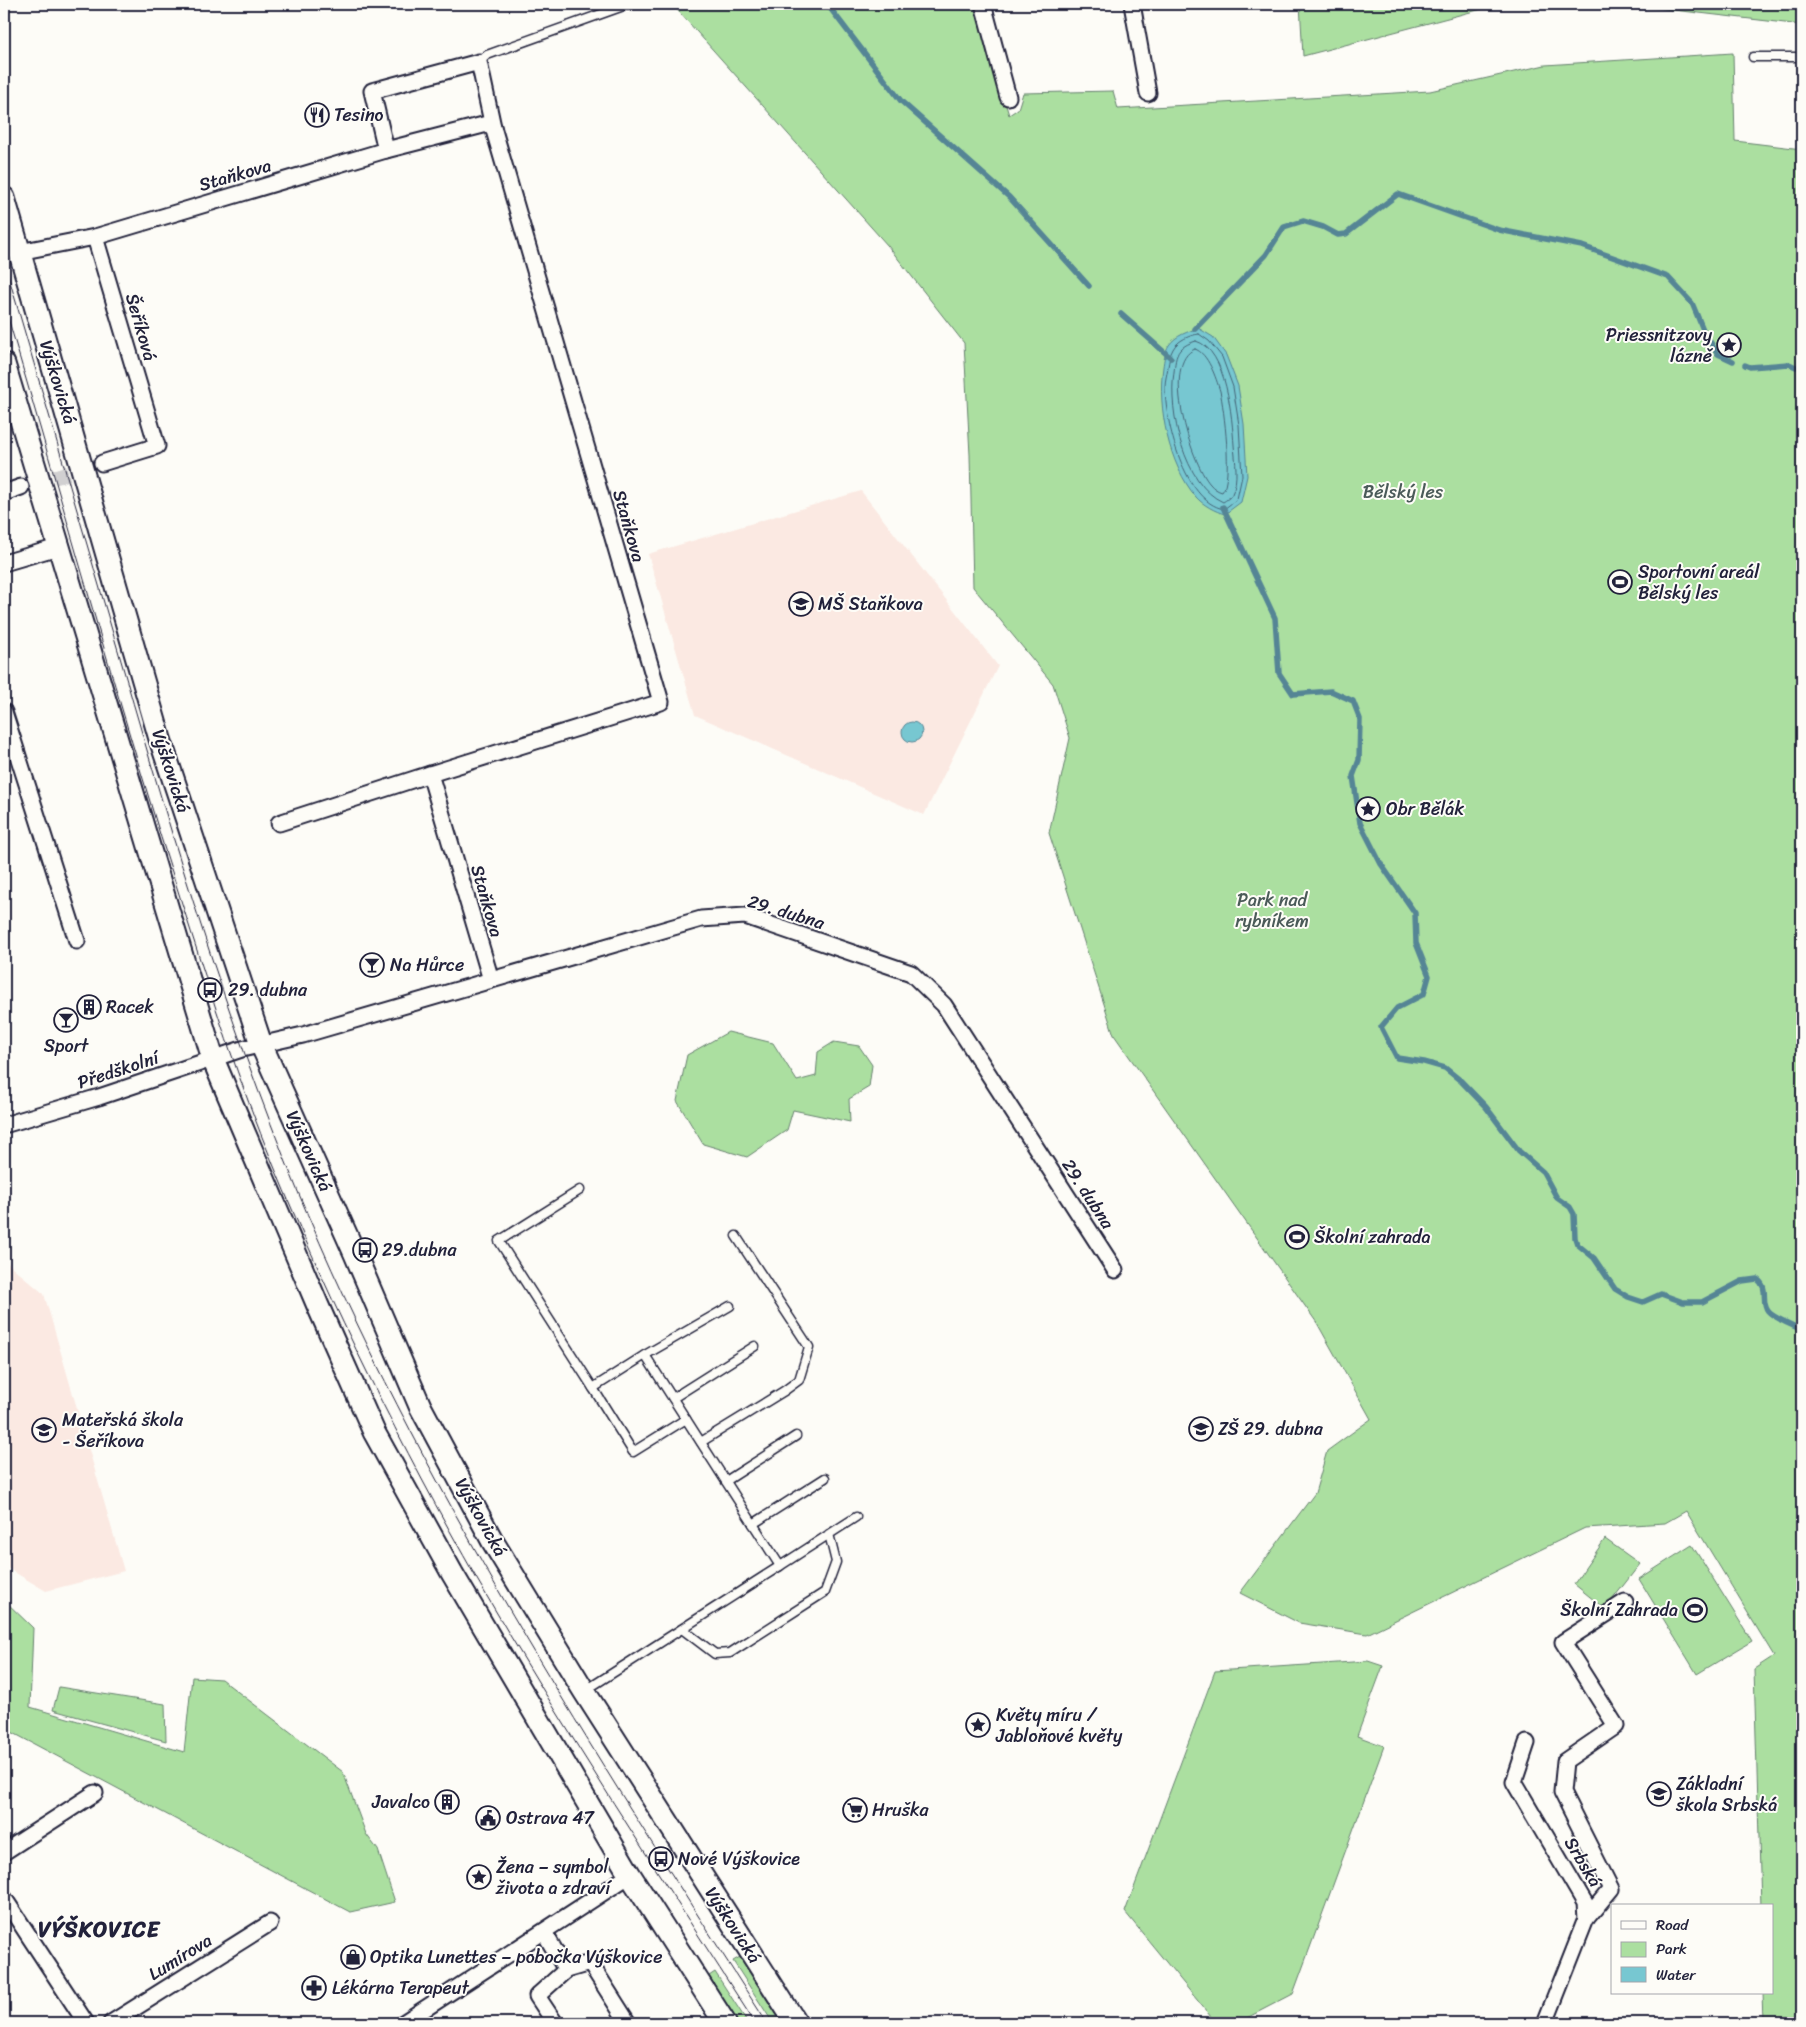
<svg xmlns="http://www.w3.org/2000/svg" width="1806" height="2027" font-family="Sriracha,sans-serif">
  <rect width="100%" height="100%" fill="#fdfcf7"/>
  <filter id="ink" filterUnits="userSpaceOnUse"><feTurbulence type="fractalNoise" baseFrequency=".02" numOctaves="2"/><feDisplacementMap in="SourceGraphic" scale="10" xChannelSelector="R" yChannelSelector="G"/><feConvolveMatrix kernelMatrix="1 2 1 2 8 2 1 2 1" color-interpolation-filters="sRGB"/></filter>
  <g filter="url(#ink)">
    <g fill="#fbe9e2">
      <path d="M861 491 998 666 924 815 695 715 648 554Z"/>
      <path d="M4 1260 44 1294 124 1571 46 1591 4 1566Z"/>
    </g>
    <g fill="#abdfa0" stroke="#66806e">
      <path d="M672 4H974L1009 115 1018 109 1023 93 1113 91 1118 109 1430 91 1545 65 1733 53 1735 141 1802 149V2023H1765L1764 1993H1772V1906H1761L1754 1669 1774 1656 1686 1511 1665 1523 1585 1528 1367 1634 1299 1623 1240 1593 1315 1493 1327 1451 1371 1419 1317 1323 1114 1035 1049 833 1070 738 1053 684 973 587 970 455 964 343 888 246Z"/>
      <path d="M1300 4H1501L1303 56Z"/>
      <path d="M1622 4H1802V25Z"/>
      <path d="M728 1032 773 1043 797 1081 816 1076 818 1052 834 1042 859 1046 872 1065 869 1087 849 1099 850 1122 793 1110 787 1130 747 1157 703 1144 677 1101 687 1055Z"/>
      <path d="M1605 1539 1640 1564 1605 1609 1574 1584Z"/>
      <path d="M1692 1545 1752 1641 1697 1674 1639 1579Z"/>
      <path d="M4 1600 33 1628 30 1707 184 1752 192 1677 221 1679 343 1772 366 1834 378 1850 395 1902 350 1912 4 1728Z"/>
      <path d="M1368 1661 1383 1666 1357 1736 1384 1746 1293 1994 1237 2023H1216L1125 1912 1215 1671Z"/>
      <path d="M59 1687 165 1704 166 1741 53 1710Z"/>
      <path d="M740 1957 782 2023H773L733 1961Z"/>
      <path d="M715 1972 748 2023H739L709 1976Z"/>
    </g>
    <g fill="#77c7d1" stroke="#558595">
      <path d="M1198 328 1213 337 1226 355 1238 386 1244 424 1247 476 1241 502 1225 514C1216 512 1203 505 1196 497 1169 465 1157 408 1163 367 1164 360 1165 351 1169 345 1176 335 1188 332 1198 328Z"/>
      <circle cx="912" cy="732" r="10"/>
    </g>
    <g fill="none" stroke-linecap="round" stroke-linejoin="round">
      <g stroke="#446477" stroke-width="1">
        <path d="M1199 334 1209 341 1222 357 1233 387 1239 425 1242 476 1237 499 1224 509C1184 502 1165 421 1165 387 1165 380 1167 374 1168 367 1169 361 1170 354 1173 349 1178 340 1190 335 1199 334Z"/>
        <path d="M1196 341C1227 350 1232 418 1234 445 1235 460 1239 480 1232 494 1230 498 1226 500 1223 502 1184 485 1168 411 1174 372 1175 365 1175 356 1180 350 1184 345 1190 343 1196 341Z"/>
        <path d="M1195 349C1208 353 1216 378 1220 391 1224 408 1233 481 1222 492 1218 491 1213 488 1210 484 1191 463 1160 362 1195 349Z"/>
      </g>
      <g stroke="#558595" stroke-width="5.5">
        <path d="M827 4 901 101 1009 197 1089 286"/>
        <path d="M1121 314 1171 358"/>
        <path d="M1195 329 1266 255 1284 227 1303 221 1323 227 1338 235 1346 234 1398 194 1499 230 1582 246 1668 277 1692 303 1704 332 1718 354 1733 361"/>
        <path d="M1745 365 1750 367 1789 364 1796 367"/>
        <path d="M1223 507 1275 618 1279 673 1293 694 1331 691 1353 701 1360 719 1359 760 1353 776 1360 823 1381 864 1415 913 1416 943 1429 976 1424 994 1397 1008 1381 1027 1397 1058 1424 1062 1445 1068 1461 1081 1486 1107 1519 1151 1543 1172 1557 1198 1570 1207 1574 1214 1575 1238 1577 1244 1594 1258 1615 1289 1628 1297 1643 1302 1661 1294 1683 1302H1702L1742 1281 1757 1279C1770 1288 1760 1301 1768 1311 1773 1318 1793 1325 1802 1330"/>
      </g>
      <path stroke="#d1d0d1" stroke-width="15" stroke-dasharray="15 8" stroke-linecap="butt" d="M32 484 102 463"/>
      <g stroke="#22223b" stroke-width="11">
        <g id="lane">
          <path d="M1753 57H1802"/>
          <path d="M479 62 487 55 629 4"/>
          <path d="M580 1190 499 1241 593 1388 645 1355 780 1566 856 1517"/>
          <path d="M645 1355 730 1306"/>
          <path d="M593 1388 633 1452 686 1419"/>
          <path d="M673 1398 755 1346"/>
          <path d="M701 1442 784 1391 799 1380 809 1347 736 1236"/>
          <path d="M726 1481 796 1436"/>
          <path d="M753 1524 825 1478"/>
          <path d="M682 1629 715 1654 730 1653 825 1592 836 1562 829 1534"/>
          <path d="M586 1690 780 1566"/>
        </g>
      </g>
      <g stroke="#22223b" stroke-width="19">
        <g id="street">
          <path d="M983 4 1008 97"/>
          <path d="M1132 4 1148 93"/>
          <path d="M386 150 372 91 479 62 493 127 661 702 430 774 491 980"/>
          <path d="M95 237 386 150 491 123 493 127"/>
          <path d="M19 252 95 237 157 446 102 463"/>
          <path d="M4 493 21 487"/>
          <path d="M4 563 58 547"/>
          <path d="M4 712 77 941"/>
          <path d="M279 823 430 774"/>
          <path d="M4 1125 99 1097 242 1049 303 1035 701 919 745 916 911 973 944 1005 1115 1270"/>
          <path d="M1527 1743 1514 1782 1585 1903 1586 1919 1545 2023"/>
          <path d="M4 1852 95 1793"/>
          <path d="M4 1898 86 2023"/>
          <path d="M1586 1919 1611 1889 1562 1792 1565 1761 1616 1726 1563 1642 1625 1602"/>
          <path d="M544 1932 566 1970 590 1963 628 2023"/>
          <path d="M111 2023 270 1923"/>
          <path d="M403 2023 630 1875"/>
          <path d="M555 2023 537 1996 566 1970"/>
        </g>
      </g>
      <g stroke="#22223b" stroke-width="25">
        <g id="secondary">
          <path d="M4 198 160 739 261 1044 355 1254 420 1406 493 1542 584 1691 796 2023"/>
          <path d="M4 364 213 1059 318 1306 374 1432 452 1573 630 1875 725 2023"/>
        </g>
      </g>
      <use href="#lane" stroke="#fdfcf7" stroke-width="8"/>
      <use href="#street" stroke="#fdfcf7" stroke-width="15"/>
      <use href="#secondary" stroke="#fdfcf7" stroke-width="21"/>
      <g stroke="#22223b" stroke-width="1">
        <path d="M4 261C44 398 84 534 124 671 174 845 227 1019 296 1187 419 1483 594 1754 767 2023"/>
        <path d="M4 304C64 507 120 712 185 913 212 997 239 1083 273 1164 332 1307 401 1446 478 1581 565 1731 661 1877 755 2023"/>
      </g>
    </g>
  </g>
  <defs>
    <g id="restaurant-ring" transform="scale(1.25)"><circle r="9.5" fill="#fdfcf7" stroke="#22223b" stroke-width="1.5"/><path d="M-5-6h1v4h1v-4h1v4h1v-4h1v5L-1.5 .5V6h-2V.5L-5-1ZM5-6V6H3V1.5H1.5Q1.5-4 5-6Z" fill="#22223b"/></g>
    <g id="sight-ring" transform="scale(1.25)"><circle r="9.5" fill="#fdfcf7" stroke="#22223b" stroke-width="1.5"/><path d="M0-6L1.8-2.2L6-1.7L2.9 1.2L3.7 5.4L0 3.3L-3.7 5.4L-2.9 1.2L-6-1.7L-1.8-2.2Z" fill="#22223b"/></g>
    <g id="stadium-ring" transform="scale(1.25)"><circle r="9.5" fill="#fdfcf7" stroke="#22223b" stroke-width="1.5"/><path d="M0-5a6.5 5 0 1 0 0 10a6.5 5 0 1 0 0-10ZM-3.5-1.8h7v3.6h-7Z" fill="#22223b"/></g>
    <g id="school-ring" transform="scale(1.25)"><circle r="9.5" fill="#fdfcf7" stroke="#22223b" stroke-width="1.5"/><path d="M0-5L7-2L0 1L-7-2ZM-4 1L0 2.5L4 1V4Q0 6-4 4Z" fill="#22223b"/></g>
    <g id="bar-ring" transform="scale(1.25)"><circle r="9.5" fill="#fdfcf7" stroke="#22223b" stroke-width="1.5"/><path d="M-6-5H6L.8 .8V4.5H3.5V6h-7V4.5H-.8V.8Z" fill="#22223b"/></g>
    <g id="bus-ring" transform="scale(1.25)"><circle r="9.5" fill="#fdfcf7" stroke="#22223b" stroke-width="1.5"/><path d="M-5-6H5V4H4V6H2V4H-2V6H-4V4H-5ZM-3.5-4V0h7V-4ZM-3.5 1.2v1.5H-2V1.2ZM2 1.2v1.5H3.5V1.2Z" fill="#22223b"/></g>
    <g id="building-ring" transform="scale(1.25)"><circle r="9.5" fill="#fdfcf7" stroke="#22223b" stroke-width="1.5"/><path d="M-4-6H4V6H1V3H-1V6H-4ZM-2.5-4.3h1.7v1.8h-1.7ZM.8-4.3h1.7v1.8H.8ZM-2.5-1h1.7V.8h-1.7ZM.8-1h1.7V.8H.8Z" fill="#22223b"/></g>
    <g id="supermarket-ring" transform="scale(1.25)"><circle r="9.5" fill="#fdfcf7" stroke="#22223b" stroke-width="1.5"/><path d="M-6-5.5h2.5l.6 2H6L4.5 2H-2.5L-4.4-4H-6ZM-1.5 3.2a1.3 1.3 0 1 0 .1 0ZM3 3.2a1.3 1.3 0 1 0 .1 0Z" fill="#22223b"/></g>
    <g id="civic-ring" transform="scale(1.25)"><circle r="9.5" fill="#fdfcf7" stroke="#22223b" stroke-width="1.5"/><path d="M-.6-6.5H3V-4.5H.6V-3L4-1V1h2V6H-6V1h2V-1L-.6-3ZM-1.2 2.5V6h2.4V2.5Z" fill="#22223b"/></g>
    <g id="shop-ring" transform="scale(1.25)"><circle r="9.5" fill="#fdfcf7" stroke="#22223b" stroke-width="1.5"/><path d="M-5-2.5h2.3a2.7 3.5 0 0 1 5.4 0H5L5.5 6h-11ZM-1.5-2.5h3a1.5 2.3 0 0 0-3 0Z" fill="#22223b"/></g>
    <g id="pharmacy-ring" transform="scale(1.25)"><circle r="9.5" fill="#fdfcf7" stroke="#22223b" stroke-width="1.5"/><path d="M-2-6h4v4h4v4h-4v4h-4v-4h-4v-4h4Z" fill="#22223b"/></g>
  </defs>
  <g fill-rule="evenodd">
    <use href="#restaurant-ring" x="317" y="115"/>
    <use href="#sight-ring" x="1729" y="345"/>
    <use href="#stadium-ring" x="1620" y="582"/>
    <use href="#school-ring" x="801" y="604"/>
    <use href="#sight-ring" x="1368" y="809"/>
    <use href="#bar-ring" x="372" y="965"/>
    <use href="#bus-ring" x="210" y="990"/>
    <use href="#building-ring" x="89" y="1007"/>
    <use href="#bar-ring" x="66" y="1020"/>
    <use href="#stadium-ring" x="1297" y="1237"/>
    <use href="#bus-ring" x="365" y="1250"/>
    <use href="#school-ring" x="1201" y="1429"/>
    <use href="#school-ring" x="44" y="1430"/>
    <use href="#stadium-ring" x="1695" y="1610"/>
    <use href="#sight-ring" x="978" y="1725"/>
    <use href="#school-ring" x="1659" y="1794"/>
    <use href="#building-ring" x="447" y="1802"/>
    <use href="#supermarket-ring" x="855" y="1810"/>
    <use href="#civic-ring" x="488" y="1818"/>
    <use href="#bus-ring" x="661" y="1859"/>
    <use href="#sight-ring" x="479" y="1877"/>
    <use href="#shop-ring" x="353" y="1957"/>
    <use href="#pharmacy-ring" x="314" y="1988"/>
  </g>
  <g text-anchor="middle" stroke-width="4" stroke-linejoin="round" paint-order="stroke">
    <g font-size="18" fill="#22223b" stroke="#fdfcf7" text-anchor="start">
      <text x="334" y="121">Tesino</text>
      <text x="1712" y="341" text-anchor="end">Priessnitzovy<tspan x="1712" dy="21">lázně</tspan></text>
      <text x="1638" y="578">Sportovní areál<tspan x="1638" dy="21">Bělský les</tspan></text>
      <text x="818" y="610">MŠ Staňkova</text>
      <text x="1386" y="815">Obr Bělák</text>
      <text x="390" y="971">Na Hůrce</text>
      <text x="228" y="996">29. dubna</text>
      <text x="106" y="1013">Racek</text>
      <text x="66" y="1052" text-anchor="middle">Sport</text>
      <text x="1314" y="1243">Školní zahrada</text>
      <text x="382" y="1256">29.dubna</text>
      <text x="62" y="1426">Mateřská škola<tspan x="62" dy="21">- Šeříkova</tspan></text>
      <text x="1218" y="1435">ZŠ 29. dubna</text>
      <text x="1678" y="1616" text-anchor="end">Školní Zahrada</text>
      <text x="996" y="1721">Květy míru /<tspan x="996" dy="21">Jabloňové květy</tspan></text>
      <text x="1676" y="1790">Základní<tspan x="1676" dy="21">škola Srbská</tspan></text>
      <text x="430" y="1808" text-anchor="end">Javalco</text>
      <text x="872" y="1816">Hruška</text>
      <text x="506" y="1824">Ostrava 47</text>
      <text x="678" y="1865">Nové Výškovice</text>
      <text x="496" y="1873">Žena – symbol<tspan x="496" dy="21">života a zdraví</tspan></text>
      <text x="370" y="1963">Optika Lunettes – pobočka Výškovice</text>
      <text x="332" y="1994">Lékárna Terapeut</text>
    </g>
    <g font-size="18" fill="#22223b" stroke="#fdfcf7">
      <text transform="translate(235 175) rotate(-16)" y="6">Staňkova</text>
      <text transform="translate(141 327) rotate(74)" y="6">Šeříková</text>
      <text transform="translate(58 382) rotate(73)" y="6">Výškovická</text>
      <text transform="translate(629 526) rotate(74)" y="6">Staňkova</text>
      <text transform="translate(171 771) rotate(72)" y="6">Výškovická</text>
      <text transform="translate(487 901) rotate(74)" y="6">Staňkova</text>
      <text transform="translate(786 912) rotate(17)" y="6">29. dubna</text>
      <text transform="translate(118 1070) rotate(-18)" y="6">Předškolní</text>
      <text transform="translate(309 1151) rotate(66)" y="6">Výškovická</text>
      <text transform="translate(1088 1194) rotate(57)" y="6">29. dubna</text>
      <text transform="translate(481 1517) rotate(61)" y="6">Výškovická</text>
      <text transform="translate(1583 1862) rotate(59)" y="6">Srbská</text>
      <text transform="translate(733 1925) rotate(57)" y="6">Výškovická</text>
      <text transform="translate(180 1957) rotate(-32)" y="6">Lumírova</text>
    </g>
    <g font-size="18" fill="#4b5b59" stroke="#fdfcf7">
      <text x="1403" y="498">Bělský les</text>
      <text x="1272" y="906">Park nad<tspan x="1272" dy="21">rybníkem</tspan></text>
    </g>
    <g font-size="22" font-weight="bold" letter-spacing="1" fill="#22223b" stroke="#fdfcf7">
      <text x="99" y="1937">VÝŠKOVICE</text>
    </g>
  </g>
  <rect width="1806" height="2027" fill="none" stroke="#fdfcf7" stroke-width="20"/>
  <rect x="10" y="10" width="1786" height="2007" fill="none" stroke="#22223b" stroke-width="2" filter="url(#ink)"/>
  <rect x="1611" y="1904" width="162" height="90" fill="#fdfcf7" stroke="#a5a5ac"/>
  <rect x="1621" y="1921" width="25" height="8" fill="#fdfcf7" stroke="#a5a5ac"/>
  <text x="1656" y="1930" font-size="15" fill="#22223b">Road</text>
  <rect x="1621" y="1942" width="25" height="15" fill="#abdfa0" stroke="#a5a5ac"/>
  <text x="1656" y="1954" font-size="15" fill="#22223b">Park</text>
  <rect x="1621" y="1967" width="25" height="15" fill="#77c7d1" stroke="#a5a5ac"/>
  <text x="1656" y="1980" font-size="15" fill="#22223b">Water</text>
</svg>
